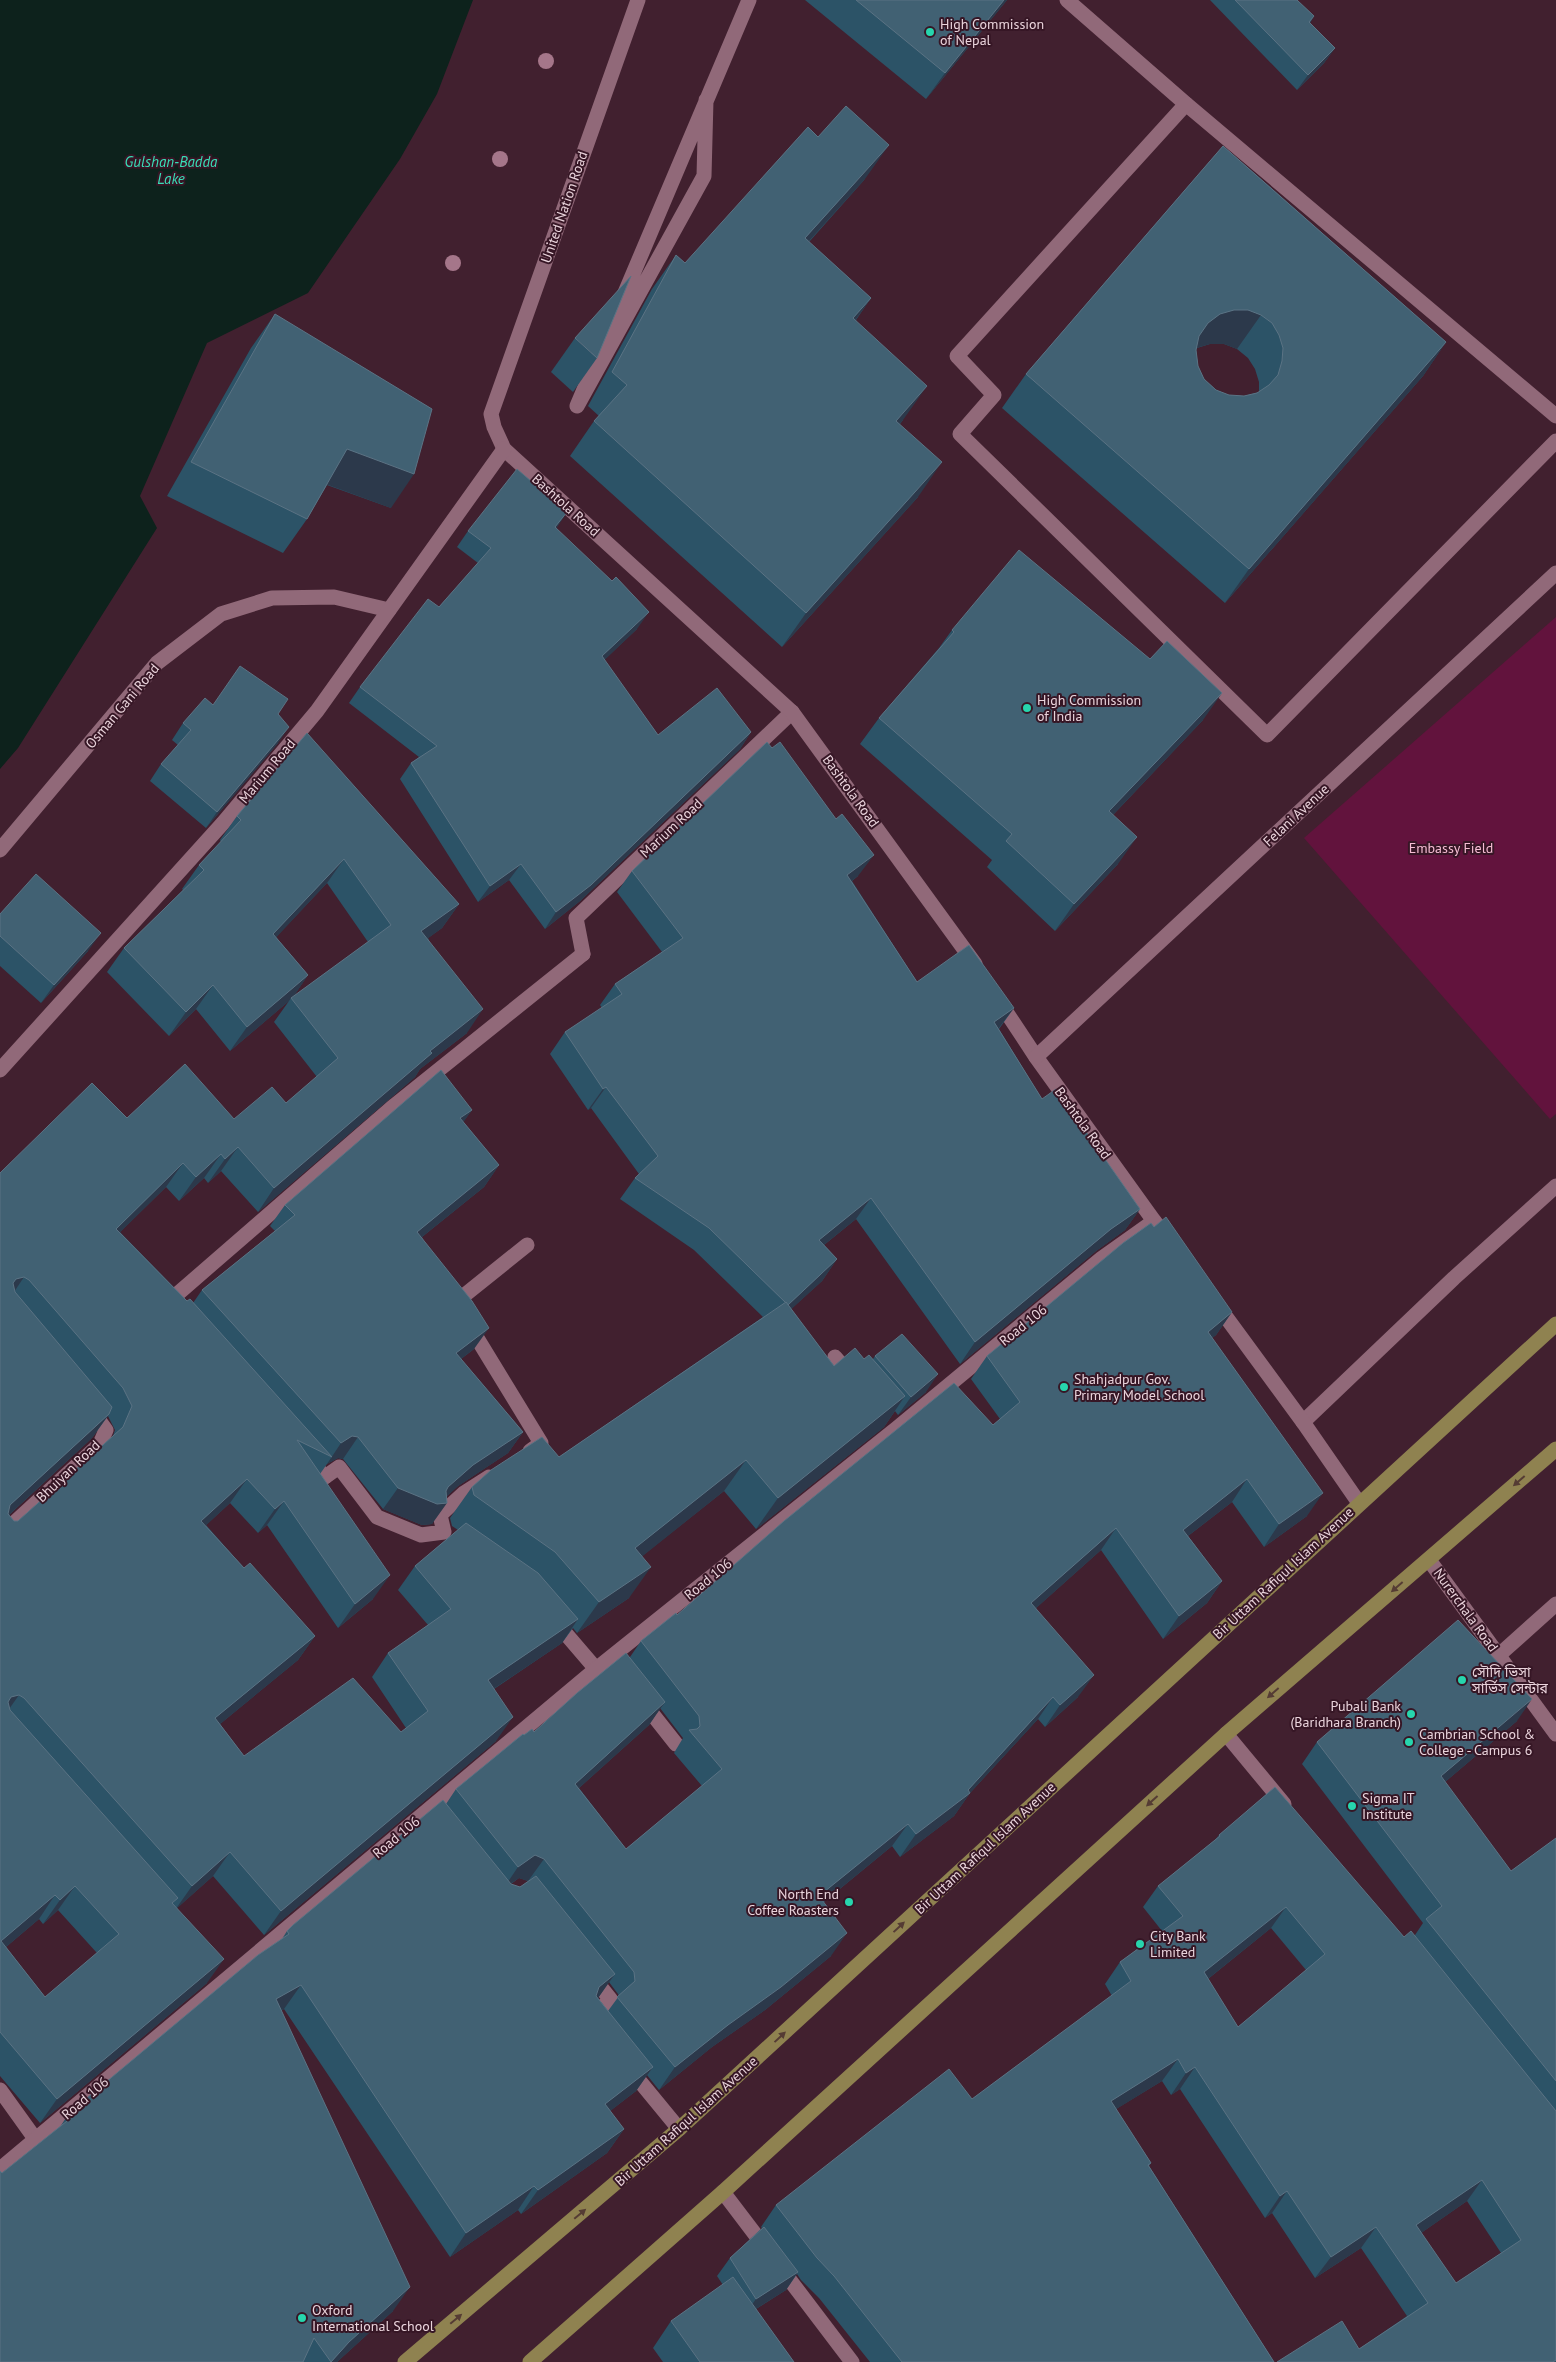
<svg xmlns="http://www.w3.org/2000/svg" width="1556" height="2362" font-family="'PT Sans','Noto Sans Bengali',sans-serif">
  <rect width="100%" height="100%" fill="#41202f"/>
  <path fill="#62133d" d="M1556 617V1114L1550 1119 1304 838Z"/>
  <path fill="#0d221c" d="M0 0H473L437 94 400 159 308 293 207 343 140 496 157 528 18 748 0 769Z"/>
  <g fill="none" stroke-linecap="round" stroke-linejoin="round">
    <g stroke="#916979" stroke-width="15">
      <path d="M1067 0 1186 104 1556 416"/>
      <path d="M706 100 704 176 577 406 749 0"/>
      <path d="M1186 104 957 356 994 395 960 434 1267 735 1556 441"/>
      <path d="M583 954 576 918 792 712"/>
      <path d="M456 1302 527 1245"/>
      <path d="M469 1325 541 1443 530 1451"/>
      <path d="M1303 1422 1454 1278 1556 1186"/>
      <path d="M325 1477 339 1467 377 1517 421 1535 444 1532 440 1515 464 1493 489 1477"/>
      <path d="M554 1620 596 1669"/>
      <path d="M642 1701 676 1744"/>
      <path d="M588 2018 611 2000 591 1975"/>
      <path d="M628 2067 679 2129"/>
      <path d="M0 2090 36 2140"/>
    </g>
    <g stroke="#916979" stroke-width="15">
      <path d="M638 0 491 414 494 427 504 449 792 712 975 964"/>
      <path d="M0 850 157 663 221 614 272 598 334 597 389 610"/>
      <path d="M997 998 1036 1057 1154 1221"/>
      <path d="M1036 1057 1556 573"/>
      <path d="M0 1070 223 823 317 711 504 449"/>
      <path d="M1215 1302 1303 1422 1359 1503"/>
      <path d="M169 1306 167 1303 395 1105 583 954"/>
      <path d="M835 1357 852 1377"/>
      <path d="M308 1458 325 1477"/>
      <path d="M0 1536 100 1444 106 1430 91 1409"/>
      <path d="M1429 1560 1556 1734"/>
      <path d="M1499 1655 1556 1604"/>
      <path d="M1226 1734 1284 1804"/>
      <path d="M0 2169 596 1669 897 1428 1102 1258 1154 1221 1169 1240"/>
      <path d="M723 2192 852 2362"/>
    </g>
    <g stroke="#8f8250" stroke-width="15">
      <path d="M405 2362 679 2129 1556 1324"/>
      <path d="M530 2362 723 2192 1226 1734 1556 1449"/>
    </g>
  </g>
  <g fill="#a5768a">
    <circle cx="546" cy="61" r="8"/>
    <circle cx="500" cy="159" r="8"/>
    <circle cx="453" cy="263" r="8"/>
  </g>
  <g fill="#2c5367" fill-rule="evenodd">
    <path d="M805 0H1007L926 99Z"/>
    <path d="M1210 0H1297L1314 16 1310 23 1335 48 1324 63 1297 90Z"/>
    <path d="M1223 146 1446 342 1423 376 1225 603 1002 408 1026 374ZM1210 344H1224L1237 349 1248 358 1255 369 1259 382V392L1244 396 1229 395 1216 390 1204 379 1198 366 1196 350 1197 348Z"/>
    <path d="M865 179 809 242 871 298 856 320 903 420 900 424 918 497 782 647 570 456 594 421 599 416 588 406 652 289 676 255 685 263Z"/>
    <path d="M275 314 391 508 327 485 307 519 283 553 167 496 251 348Z"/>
    <path d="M575 338 597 358 573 392 551 372Z"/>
    <path d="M567 512 556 528 637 629 604 660 658 735 751 732 740 749 580 901 545 929 509 880 478 902 400 779 411 763 419 757 349 703 360 687 439 607 478 563 457 547 468 531Z"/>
    <path d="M952 630 1203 720 1113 815 1118 864 1055 931 987 867 992 860 860 744 879 718 939 648Z"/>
    <path d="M213 705 278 714V743L206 828 150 781 161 764 178 745 172 740 183 723Z"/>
    <path d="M237 816 459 904 442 928 428 938 467 1033 420 1069 415 1077 258 1212 221 1171 208 1183 204 1178 179 1201 166 1187 120 1232 187 1301 193 1303 202 1290 275 1231 270 1226 285 1205 472 1110 463 1122 499 1165 484 1187 422 1237 474 1349 461 1359 523 1432 508 1453 458 1486 447 1496 432 1524 422 1525 383 1509 343 1459 338 1458 327 1464 320 1474 373 1599 338 1628 267 1525 258 1533 230 1503 206 1525 244 1568 315 1636 298 1660 220 1724 244 1756 401 1732 406 1728 372 1677 388 1653 428 1625 398 1590 415 1566 458 1530 452 1526 450 1518 472 1487 559 1457 763 1317 694 1250 620 1199 635 1178 639 1174 591 1108 588 1110 550 1054 565 1032 602 1008 600 1005 615 984 662 952 617 892 632 871 858 876 852 881 917 982 1014 1008 999 1029 1042 1099 1140 1209 1125 1230 1096 1251 960 1364 856 1219 824 1245 837 1259 822 1281 791 1309 834 1366 864 1359H873L875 1356 926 1392 898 1415 895 1411 884 1427 756 1529 724 1491 642 1556 629 1598 577 1633 573 1628 562 1643 494 1689 496 1741 264 1935 213 1876 177 1908 207 1983 40 2123 0 2076V1173L127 1118 234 1119 286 1103 317 1077 274 1022 289 1001 230 1051 196 1009 169 1036 107 972 124 948 183 890 182 889 199 865 221 842 220 840ZM327 883 368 942 293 997 308 975 276 937ZM108 1416 115 1430 113 1436 18 1521H14L9 1515 92 1438ZM58 1910 97 1953 45 1997 6 1947 39 1919 43 1924Z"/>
    <path d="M0 914 88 951 41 1003 0 966Z"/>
    <path d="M1154 1227 1232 1312 1216 1335 1212 1338 1307 1516 1264 1547 1232 1502 1188 1536 1222 1581 1207 1603 1163 1639 1101 1550 1036 1608 1078 1697 1045 1727 1038 1719 970 1793 954 1816 900 1857 892 1846 824 1902 831 1956 765 2010 712 2047 659 2090 647 2075 636 2091 610 2111 624 2129 607 2153 521 2214 518 2210 450 2257 284 2009 281 2011 393 2311 337 2362H0L2 2173 60 2127 69 2113 282 1939 287 1931 446 1804 456 1789 524 1735 534 1732 630 1657 641 1641 677 1615 993 1425 1000 1419 971 1379 987 1356ZM660 1708 683 1738 674 1753 702 1786 626 1849 579 1788 649 1725ZM519 1878 528 1881 520 1887 511 1884ZM609 1982 618 1994 619 1996 608 2011 598 1998Z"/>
    <path d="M1517 1721 1445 1782 1511 1871 1556 1838V2362L1359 2349 1407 2316 1361 2248 1315 2278 1272 2213 1265 2218 1180 2089 1171 2095 1162 2081 1116 2109 1151 2163 1149 2166 1274 2362H870L819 2298 801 2280 797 2274 786 2290 756 2309 794 2362H663L653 2348 671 2321 723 2285 717 2276 730 2258 762 2228 761 2227 776 2205 972 2099 1112 1996 1105 1984 1120 1962 1162 1931 1143 1907 1158 1886 1215 1840 1219 1835 1404 1937 1415 1935 1423 1923 1302 1764 1317 1742ZM1271 1928 1306 1970 1238 2027 1208 1979ZM1467 2201 1501 2253 1456 2283 1421 2233Z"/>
  </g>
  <g fill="#2c394b">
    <path d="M1004 0H1007L926 99 945 73Z"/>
    <path d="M1335 48 1324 63 1297 90 1308 75Z"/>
    <path d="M889 145 865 179 781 272 805 238Z"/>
    <path d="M871 298 847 332 853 318Z"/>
    <path d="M1234 310H1248L1261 315 1237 349 1224 344H1210L1196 348 1184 357 1208 323 1220 314Z"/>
    <path d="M1446 342 1423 376 1225 603 1249 569Z"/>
    <path d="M927 386 903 420 872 455 896 421Z"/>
    <path d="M347 449 414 474 391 508 323 483Z"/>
    <path d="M942 462 918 497 782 647 806 613Z"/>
    <path d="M567 512 556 529 555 527Z"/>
    <path d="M649 612 637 629 591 673 602 656Z"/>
    <path d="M1222 693 1203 720 1091 838 1109 811Z"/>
    <path d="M289 727 278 743 206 828 217 812Z"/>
    <path d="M751 732 740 749 580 901 545 929 556 912Z"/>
    <path d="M1137 837 1118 864 1055 931 1074 904Z"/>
    <path d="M874 855 858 876 832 896 847 875Z"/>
    <path d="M344 859 327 883 257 958 273 934Z"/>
    <path d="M521 864 509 880 478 902 490 886Z"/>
    <path d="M459 904 442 928 405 955 421 931Z"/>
    <path d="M101 933 88 951 41 1003 54 985Z"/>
    <path d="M308 975 292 999 291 998 289 1001 230 1051 247 1027Z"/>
    <path d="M213 985 196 1009 169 1036 186 1012Z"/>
    <path d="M1014 1008 998 1029 994 1022Z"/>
    <path d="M483 1009 467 1033 420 1069 415 1077 258 1212 274 1188 430 1051Z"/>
    <path d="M606 1087 591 1108 588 1110 603 1089Z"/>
    <path d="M472 1110 457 1131 460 1118Z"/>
    <path d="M238 1147 221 1171 208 1183 225 1159Z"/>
    <path d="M221 1154 204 1178 179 1201 196 1177Z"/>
    <path d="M183 1163 166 1187 99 1253 116 1229Z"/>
    <path d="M499 1165 484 1187 402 1253 417 1232Z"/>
    <path d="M871 1198 856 1219 804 1261 819 1240Z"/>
    <path d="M1140 1209 1125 1230 1096 1251 960 1364 975 1342 1111 1229Z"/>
    <path d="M837 1259 822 1281 773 1326 788 1305Z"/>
    <path d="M24 1277 8 1301 0 1303 16 1279Z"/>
    <path d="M1232 1312 1216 1335 1192 1354 1208 1332Z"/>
    <path d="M489 1328 474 1349 441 1374 456 1353Z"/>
    <path d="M938 1374 926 1392 898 1415 911 1397Z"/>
    <path d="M905 1396 884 1427 756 1529 778 1498Z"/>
    <path d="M109 1414 92 1438 0 1523 10 1505Z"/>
    <path d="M523 1432 508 1453 458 1486 438 1504 447 1503 432 1524 422 1525 383 1509 398 1488 448 1487 473 1465Z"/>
    <path d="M352 1436 358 1437 343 1459 338 1458 327 1464 341 1443Z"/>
    <path d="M746 1460 724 1491 614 1579 635 1548Z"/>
    <path d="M247 1479 230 1503 185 1545 201 1521Z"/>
    <path d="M1247 1479 1232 1502 1167 1552 1183 1530Z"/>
    <path d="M1323 1493 1307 1516 1264 1547 1279 1524Z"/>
    <path d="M284 1501 267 1525 258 1533 275 1509Z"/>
    <path d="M1116 1528 1101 1550 1016 1626 1031 1603Z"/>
    <path d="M651 1567 629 1598 577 1633 599 1602Z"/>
    <path d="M390 1575 373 1599 338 1628 355 1604Z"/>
    <path d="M1222 1581 1207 1603 1163 1639 1179 1616Z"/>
    <path d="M578 1619 562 1643 471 1704 488 1680Z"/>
    <path d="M315 1636 298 1660 198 1742 215 1718Z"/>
    <path d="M1094 1675 1078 1697 1045 1727 1060 1705Z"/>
    <path d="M19 1695 2 1719 0 1712 11 1697Z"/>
    <path d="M1053 1697 1038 1719 969 1794 970 1793 954 1816 900 1857 916 1834 968 1790Z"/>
    <path d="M1532 1699 1517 1721 1426 1798 1441 1776Z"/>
    <path d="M665 1702 649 1725 559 1806 575 1784Z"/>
    <path d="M513 1717 496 1741 264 1935 281 1911Z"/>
    <path d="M908 1824 892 1846 803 1919 819 1896Z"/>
    <path d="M230 1852 213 1876 175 1910 192 1886Z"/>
    <path d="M535 1855 544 1859 528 1881 519 1878 503 1889 518 1867Z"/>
    <path d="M75 1886 58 1910 43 1924 60 1900Z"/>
    <path d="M55 1895 39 1919 0 1952 1 1941Z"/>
    <path d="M1286 1907 1271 1928 1189 1994 1204 1972Z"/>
    <path d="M847 1933 831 1956 765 2010 712 2047 659 2090 675 2067 728 2025Z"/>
    <path d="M224 1959 207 1983 40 2123 57 2099Z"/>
    <path d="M615 1974 598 1998 582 2011 599 1987Z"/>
    <path d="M301 1985 284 2009 259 2023 276 1999Z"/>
    <path d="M1178 2059 1162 2081 1095 2122 1111 2101Z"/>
    <path d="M653 2067 636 2091 588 2128 605 2104Z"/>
    <path d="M1195 2067 1180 2089 1171 2095 1186 2073Z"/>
    <path d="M624 2129 607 2153 521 2214 538 2190Z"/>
    <path d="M1482 2180 1467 2201 1401 2247 1416 2225Z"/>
    <path d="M534 2186 518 2210 450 2257 466 2233Z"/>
    <path d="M1287 2191 1272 2213 1265 2218 1280 2196Z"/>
    <path d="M1376 2227 1361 2248 1315 2278 1331 2257Z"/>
    <path d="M798 2272 786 2290 743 2317 756 2299Z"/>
    <path d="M410 2287 393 2311 337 2362H331L349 2342Z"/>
  </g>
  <g fill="#416173" stroke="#5b7384" fill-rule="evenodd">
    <path d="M856 0H1004L945 73Z"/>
    <path d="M1235 0H1297L1314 16 1309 22 1335 48 1308 75Z"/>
    <path d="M846 106 889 145 805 238 871 298 853 318 927 386 896 421 942 462 806 613 594 421 627 385 612 372 676 255 685 263 808 127 818 137Z"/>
    <path d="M1223 146 1446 342 1249 569 1026 374ZM1234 310H1248L1261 315 1272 323 1279 335 1283 348 1282 361 1278 375 1269 385 1257 393 1244 396 1229 395 1216 390 1204 379 1198 366 1196 350 1199 336 1208 323 1220 314Z"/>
    <path d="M631 276 597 358 575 338Z"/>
    <path d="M275 314 432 409 414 474 347 449 307 519 191 462Z"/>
    <path d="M517 469 567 512 555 527 612 581 616 577 649 612 602 656 658 735 717 688 751 732 591 885 556 912 521 864 490 886 411 763 437 746 360 687 428 599 439 607 491 548 468 531Z"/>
    <path d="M1019 550 1150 659 1167 641 1222 693 1109 811 1137 837 1074 904 1006 841 1012 834 879 718 954 632 952 630Z"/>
    <path d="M240 666 288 699 278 714 289 727 217 812 161 764 191 730 183 723 205 698 213 705Z"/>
    <path d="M307 733 459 904 421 931 483 1009 430 1051 432 1053 274 1188 238 1147 225 1159 221 1154 196 1177 183 1163 116 1229 187 1301 190 1299 332 1457 297 1440 390 1575 355 1604 284 1501 275 1509 247 1479 201 1521 244 1568 250 1563 315 1636 215 1718 244 1756 353 1678 401 1732 428 1711 388 1653 451 1609 415 1566 466 1523 538 1573 578 1619 488 1680 513 1717 281 1911 230 1852 192 1886 24 1698 19 1695 11 1697 8 1702 10 1710 178 1898 172 1903 224 1959 57 2099 0 2032V1173L92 1083 127 1118 185 1064 234 1119 272 1087 286 1103 338 1058 291 998 391 925 344 859 273 934 308 975 247 1027 213 985 186 1012 124 948 204 870 199 865 241 820 237 816ZM24 1277 29 1280 123 1388 132 1406 123 1427 18 1521H14L8 1514 10 1505 109 1414 112 1407 15 1292 13 1283 16 1279ZM75 1886 119 1934 45 1997 1 1941 55 1895 60 1900Z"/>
    <path d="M767 742 772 748 780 742 836 819 842 814 874 855 847 875 917 982 969 945 1014 1008 994 1022 1042 1099 1056 1089 1140 1209 1111 1229 975 1342 871 1198 819 1240 837 1259 788 1305 709 1228 635 1178 658 1156 606 1087 603 1089 565 1032 622 994 615 984 683 938 632 871Z"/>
    <path d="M36 874 101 933 54 985 0 936V914Z"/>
    <path d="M441 1070 472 1110 460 1118 499 1165 417 1232 472 1301 489 1328 456 1353 523 1432 473 1465 448 1487 446 1491 447 1503 437 1504 398 1488 358 1437 352 1436 341 1443 202 1290 295 1215 285 1205Z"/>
    <path d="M1166 1217 1232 1312 1208 1332 1323 1493 1279 1524 1247 1479 1183 1530 1222 1581 1179 1616 1116 1528 1031 1603 1094 1675 1060 1705 1053 1697 968 1790 970 1793 916 1834 908 1824 819 1896 847 1933 781 1987 728 2025 675 2067 617 1997 635 1981 634 1972 544 1859 535 1855 518 1867 456 1789 523 1734 524 1735 532 1729 534 1732 577 1693 626 1653 665 1702 575 1784 626 1849 722 1769 689 1730 697 1729 700 1726 699 1716 641 1641 676 1613 677 1615 784 1521 954 1383 993 1425 1020 1402 987 1356 1123 1243 1151 1223 1154 1227Z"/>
    <path d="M786 1302 834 1366 855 1348 864 1359 869 1355 905 1396 778 1498 746 1460 635 1548 651 1567 599 1602 555 1552 474 1495 472 1487 491 1470 542 1437 559 1457Z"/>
    <path d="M902 1334 938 1374 911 1397 875 1356Z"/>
    <path d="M1458 1620 1532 1699 1441 1776 1511 1871 1556 1838V2081L1426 1919 1442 1906 1317 1742Z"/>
    <path d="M1275 1787 1404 1937 1411 1931 1556 2111V2360L1553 2362H1277L1342 2321 1359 2349 1428 2303 1376 2227 1331 2257 1287 2191 1280 2196 1195 2067 1186 2073 1178 2059 1111 2101 1151 2163 1148 2165 1274 2362H902L834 2276 817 2258 776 2205 949 2069 972 2099 1131 1981 1120 1962 1183 1916 1158 1886 1220 1836 1219 1835ZM1286 1907 1325 1954 1238 2027 1204 1972ZM1482 2180 1521 2240 1456 2283 1416 2225Z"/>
    <path d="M443 1800 511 1884 520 1887 536 1876 615 1974 599 1987 596 1996 653 2067 605 2104 624 2129 538 2190 534 2186 466 2233 301 1985 276 1999 410 2287 349 2342 331 2362 314 2338 303 2362H0V2171L2 2173 72 2117 69 2113 258 1955 289 1934 287 1931 293 1925Z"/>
    <path d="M764 2227 798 2272 756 2299 730 2258Z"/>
    <path d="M733 2277 794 2362H700L671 2321Z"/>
  </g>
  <defs><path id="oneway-solid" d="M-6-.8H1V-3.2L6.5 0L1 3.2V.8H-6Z" transform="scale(1.25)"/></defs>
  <g fill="#553c34">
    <use href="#oneway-solid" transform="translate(1519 1481) rotate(139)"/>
    <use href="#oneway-solid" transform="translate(1397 1587) rotate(139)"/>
    <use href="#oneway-solid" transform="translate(1273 1693) rotate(139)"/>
    <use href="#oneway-solid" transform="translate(1152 1801) rotate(138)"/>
    <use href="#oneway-solid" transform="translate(899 1927) rotate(-43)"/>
    <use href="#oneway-solid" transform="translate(780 2037) rotate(-43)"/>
    <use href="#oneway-solid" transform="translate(580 2214) rotate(-40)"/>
    <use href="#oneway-solid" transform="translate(456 2319) rotate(-40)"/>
  </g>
  <g fill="#27d5ad" stroke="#361625" stroke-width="2">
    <circle cx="930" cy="32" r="5"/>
    <circle cx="1027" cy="708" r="5"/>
    <circle cx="1064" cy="1387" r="5"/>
    <circle cx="1462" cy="1680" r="5"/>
    <circle cx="1411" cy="1714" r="5"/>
    <circle cx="1409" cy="1742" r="5"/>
    <circle cx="1352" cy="1806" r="5"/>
    <circle cx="849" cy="1902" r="5"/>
    <circle cx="1140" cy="1944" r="5"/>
    <circle cx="302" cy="2318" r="5"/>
  </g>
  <g text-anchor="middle" stroke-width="4" stroke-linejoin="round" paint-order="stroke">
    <g font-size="14" fill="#ead4dc" stroke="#361625" text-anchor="start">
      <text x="940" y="29">High Commission<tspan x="940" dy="16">of Nepal</tspan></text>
      <text x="1037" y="705">High Commission<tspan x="1037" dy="16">of India</tspan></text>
      <text x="1074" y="1384">Shahjadpur Gov.<tspan x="1074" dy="16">Primary Model School</tspan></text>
      <text x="1472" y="1677">সৌদি ভিসা<tspan x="1472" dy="16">সার্ভিস সেন্টার</tspan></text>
      <text x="1401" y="1711" text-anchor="end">Pubali Bank<tspan x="1401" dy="16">(Baridhara Branch)</tspan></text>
      <text x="1419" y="1739">Cambrian School &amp;<tspan x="1419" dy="16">College - Campus 6</tspan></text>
      <text x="1362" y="1803">Sigma IT<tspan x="1362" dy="16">Institute</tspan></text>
      <text x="839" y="1899" text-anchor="end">North End<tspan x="839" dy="16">Coffee Roasters</tspan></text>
      <text x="1150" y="1941">City Bank<tspan x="1150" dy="16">Limited</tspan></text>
      <text x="312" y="2315">Oxford<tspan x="312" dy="16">International School</tspan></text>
    </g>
    <g font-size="14" fill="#ead4dc" stroke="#361625">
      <text transform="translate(564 207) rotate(-71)" y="5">United Nation Road</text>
      <text transform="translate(566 505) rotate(42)" y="5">Bashtola Road</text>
      <text transform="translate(122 706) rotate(-50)" y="5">Osman Gani Road</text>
      <text transform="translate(267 771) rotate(-50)" y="5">Marium Road</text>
      <text transform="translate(851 791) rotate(54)" y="5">Bashtola Road</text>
      <text transform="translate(1296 815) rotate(-43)" y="5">Felani Avenue</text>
      <text transform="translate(671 828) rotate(-43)" y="5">Marium Road</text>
      <text transform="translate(1083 1123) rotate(54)" y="5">Bashtola Road</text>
      <text transform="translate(1023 1325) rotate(-39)" y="5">Road 106</text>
      <text transform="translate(68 1471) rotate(-44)" y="5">Bhuiyan Road</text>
      <text transform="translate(1283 1573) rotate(-43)" y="5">Bir Uttam Rafiqul Islam Avenue</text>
      <text transform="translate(708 1579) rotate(-39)" y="5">Road 106</text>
      <text transform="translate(1466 1610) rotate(54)" y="5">Nurerchala Road</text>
      <text transform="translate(396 1837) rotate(-40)" y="5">Road 106</text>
      <text transform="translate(985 1848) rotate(-43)" y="5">Bir Uttam Rafiqul Islam Avenue</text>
      <text transform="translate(85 2098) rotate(-41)" y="5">Road 106</text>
      <text transform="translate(686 2121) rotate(-42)" y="5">Bir Uttam Rafiqul Islam Avenue</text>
    </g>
    <g font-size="14" fill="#f6bdd4" stroke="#361625">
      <text x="1451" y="853">Embassy Field</text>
    </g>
    <g font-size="15" font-style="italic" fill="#39deb7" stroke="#361625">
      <text x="171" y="167">Gulshan-Badda<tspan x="171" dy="17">Lake</tspan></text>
    </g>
  </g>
</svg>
